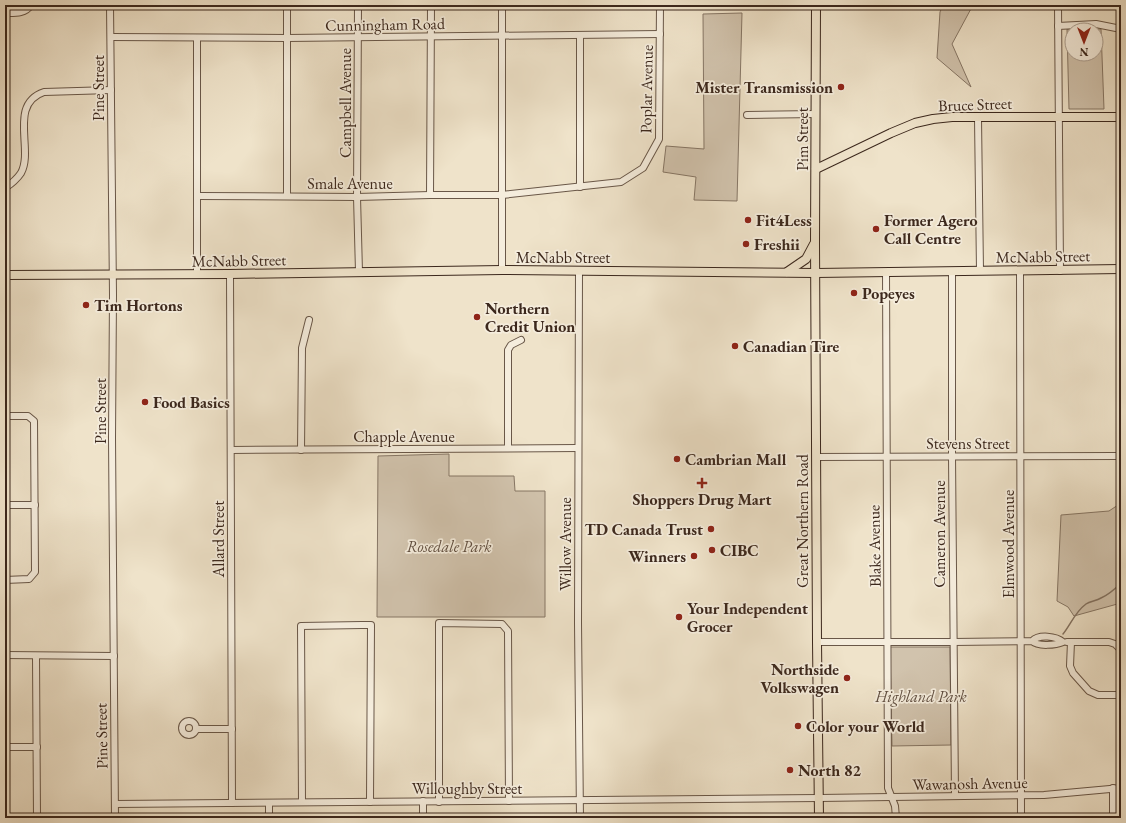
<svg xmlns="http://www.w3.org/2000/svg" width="1126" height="823" font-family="'EB Garamond',serif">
  <rect width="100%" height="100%" fill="#efe3ca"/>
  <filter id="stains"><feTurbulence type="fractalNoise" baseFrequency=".005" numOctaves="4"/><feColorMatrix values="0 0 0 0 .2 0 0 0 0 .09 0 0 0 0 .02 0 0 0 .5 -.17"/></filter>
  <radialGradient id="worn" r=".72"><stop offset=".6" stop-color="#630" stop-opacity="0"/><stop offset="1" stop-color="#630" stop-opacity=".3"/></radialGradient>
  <g fill="#d1c3ad" stroke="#867665" fill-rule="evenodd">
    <path d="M943 5H973L952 44 971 87 937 58 940 12Z"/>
    <path d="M742 13 737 201 694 200 696 177 663 172 666 146 704 149 703 14Z"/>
    <path d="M1067 29H1101L1104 109H1069ZM1072 30H1096V54H1072Z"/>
    <path d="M449 454V476H514L515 491H545V617H377L378 456Z"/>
    <path d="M1121 503V603L1074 616 1068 607 1057 601 1061 515 1109 511Z"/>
    <path d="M890 647H950L951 745 892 746Z"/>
  </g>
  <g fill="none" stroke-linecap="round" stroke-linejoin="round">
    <path stroke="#837261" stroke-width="1.5" d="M1063 634C1071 624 1075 612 1086 604 1090 601 1096 601 1101 598 1108 595 1115 589 1121 583"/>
    <g stroke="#695748" stroke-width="8">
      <g id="minor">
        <path d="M110 5 113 295 112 438 115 818"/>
        <path d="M358 5 357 197 359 272"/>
        <path d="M1058 5 1060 271"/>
        <path d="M5 13C15 13 25 14 31 5"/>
        <path d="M1058 26 1096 24 1121 29"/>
        <path d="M111 37 287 38 660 34"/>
        <path d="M747 115 816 114"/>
        <path d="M978 118 980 271"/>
        <path d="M580 187V35"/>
        <path d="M5 188C11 184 17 179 21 173 34 150 8 104 44 92L111 90"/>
        <path d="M430 195 431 5"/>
        <path d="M198 196 357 197 430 195H502L621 182 643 168 659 139 660 5"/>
        <path d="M287 196V5"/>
        <path d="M502 270V5"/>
        <path d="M579 270 578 623 580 818"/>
        <path d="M952 271V456L955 796"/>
        <path d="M1020 271 1021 818"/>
        <path d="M886 272 888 788 895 806 896 818"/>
        <path d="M197 274V38"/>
        <path d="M230 274 232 803"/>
        <path d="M5 416H28L34 421 35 572 29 579 5 580"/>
        <path d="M508 448V350L511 345 521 340"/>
        <path d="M231 450 578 448"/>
        <path d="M301 450 302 348 309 320"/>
        <path d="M816 457 1121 456"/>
        <path d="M5 505H35"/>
        <path d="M817 642H953L1032 641C1038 647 1056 645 1063 642 1056 636 1039 634 1032 641"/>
        <path d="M1067 642H1109L1115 644 1121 650"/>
        <path d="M1071 642 1070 666 1073 673 1089 691 1098 695H1121"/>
        <path d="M5 655 114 656"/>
        <path d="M36 656 37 818"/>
        <circle cx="189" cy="728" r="7"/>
        <path d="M196 729H232"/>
        <path d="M5 747H37"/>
        <path d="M1113 788V818"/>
        <path d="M423 801V818"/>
        <path d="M302 802 301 626 362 625H371L370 802"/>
        <path d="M439 802V623L502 624 508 631 509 801"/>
        <path d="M115 804 819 798 1044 795 1121 788"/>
        <path d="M269 818V803"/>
      </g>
    </g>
    <g stroke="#3c281d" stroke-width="10">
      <g id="major">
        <path d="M816 5 815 243 817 642 819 818"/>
        <path d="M816 169 891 133 915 123 933 119 952 117H1121"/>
        <path d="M787 272 806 259 814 244"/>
        <path d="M5 275 230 274 502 270 816 273 1121 269"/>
      </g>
    </g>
    <use href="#minor" stroke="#f5eddd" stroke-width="6"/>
    <use href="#major" stroke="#efe3ca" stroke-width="8"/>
  </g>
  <g fill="#8f2418" stroke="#f5eddd" stroke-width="1.5">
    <circle cx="841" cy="87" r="4"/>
    <circle cx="748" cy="220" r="4"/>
    <circle cx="876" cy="229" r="4"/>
    <circle cx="746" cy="244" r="4"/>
    <circle cx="854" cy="293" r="4"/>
    <circle cx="86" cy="305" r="4"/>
    <circle cx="477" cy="317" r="4"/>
    <circle cx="735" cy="346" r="4"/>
    <circle cx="145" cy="402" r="4"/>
    <circle cx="677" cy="459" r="4"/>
    <path d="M700 477h4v4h4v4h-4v4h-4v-4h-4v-4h4z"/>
    <circle cx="711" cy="529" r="4"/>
    <circle cx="712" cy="550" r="4"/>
    <circle cx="694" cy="556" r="4"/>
    <circle cx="679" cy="617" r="4"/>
    <circle cx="847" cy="678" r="4"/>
    <circle cx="798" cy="726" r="4"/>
    <circle cx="790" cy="770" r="4"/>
  </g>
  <g text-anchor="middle" stroke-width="3.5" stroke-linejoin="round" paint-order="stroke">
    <g font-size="16" fill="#3c281d" stroke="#f5eddd">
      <text transform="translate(385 24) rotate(-1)" y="6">Cunningham Road</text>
      <text transform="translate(98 88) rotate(-90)" y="6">Pine Street</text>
      <text transform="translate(646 89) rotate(-89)" y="6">Poplar Avenue</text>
      <text transform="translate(345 103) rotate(-90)" y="6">Campbell Avenue</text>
      <text transform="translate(975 104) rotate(-2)" y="6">Bruce Street</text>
      <text transform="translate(802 139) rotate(-90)" y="6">Pim Street</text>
      <text x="350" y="189">Smale Avenue</text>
      <text transform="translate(1043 256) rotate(-1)" y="6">McNabb Street</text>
      <text x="563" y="263">McNabb Street</text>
      <text transform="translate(239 260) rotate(-1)" y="6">McNabb Street</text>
      <text transform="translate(100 411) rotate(-90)" y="6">Pine Street</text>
      <text x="404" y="442">Chapple Avenue</text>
      <text x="968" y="449">Stevens Street</text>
      <text transform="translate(802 521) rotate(-90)" y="6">Great Northern Road</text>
      <text transform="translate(939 534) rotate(-90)" y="6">Cameron Avenue</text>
      <text transform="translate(218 539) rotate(-90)" y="6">Allard Street</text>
      <text transform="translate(565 544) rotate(-90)" y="6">Willow Avenue</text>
      <text transform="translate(1008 544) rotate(-90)" y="6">Elmwood Avenue</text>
      <text transform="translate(874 546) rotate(-91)" y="6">Blake Avenue</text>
      <text transform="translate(101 736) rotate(-91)" y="6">Pine Street</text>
      <text transform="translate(970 783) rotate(-1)" y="6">Wawanosh Avenue</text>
      <text x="467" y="794">Willoughby Street</text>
    </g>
    <g font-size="16" font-weight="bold" fill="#3c281d" stroke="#f5eddd" text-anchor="start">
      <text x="833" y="93" text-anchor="end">Mister Transmission</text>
      <text x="756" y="226">Fit4Less</text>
      <text x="884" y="226">Former Agero<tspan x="884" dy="18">Call Centre</tspan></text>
      <text x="754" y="250">Freshii</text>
      <text x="862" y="299">Popeyes</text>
      <text x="94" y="311">Tim Hortons</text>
      <text x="485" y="314">Northern<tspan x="485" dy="18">Credit Union</tspan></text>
      <text x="743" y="352">Canadian Tire</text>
      <text x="153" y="408">Food Basics</text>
      <text x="685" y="465">Cambrian Mall</text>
      <text x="702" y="505" text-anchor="middle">Shoppers Drug Mart</text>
      <text x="703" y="535" text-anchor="end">TD Canada Trust</text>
      <text x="720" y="556">CIBC</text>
      <text x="686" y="562" text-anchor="end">Winners</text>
      <text x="687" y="614">Your Independent<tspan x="687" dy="18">Grocer</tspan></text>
      <text x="839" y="675" text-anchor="end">Northside<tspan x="839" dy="18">Volkswagen</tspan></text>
      <text x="806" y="732">Color your World</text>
      <text x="798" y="776">North 82</text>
    </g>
    <g font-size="16" font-style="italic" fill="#614f41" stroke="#f5eddd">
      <text x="449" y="552">Rosedale Park</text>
      <text x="921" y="702">Highland Park</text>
    </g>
  </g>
  <rect width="1126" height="823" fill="none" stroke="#efe3ca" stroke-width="20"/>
  <rect x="6" y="6" width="1114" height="811" fill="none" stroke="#3c281d" stroke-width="2"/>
  <rect x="10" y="10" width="1106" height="803" fill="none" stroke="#3c281d"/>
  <g transform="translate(1084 42) rotate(180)"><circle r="19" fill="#f5eddd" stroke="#ab9e90"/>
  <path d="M0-3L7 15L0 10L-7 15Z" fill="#8f2418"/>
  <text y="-6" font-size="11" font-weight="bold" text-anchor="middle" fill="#3c281d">N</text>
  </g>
  <rect width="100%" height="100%" filter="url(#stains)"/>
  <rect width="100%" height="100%" fill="url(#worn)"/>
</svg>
